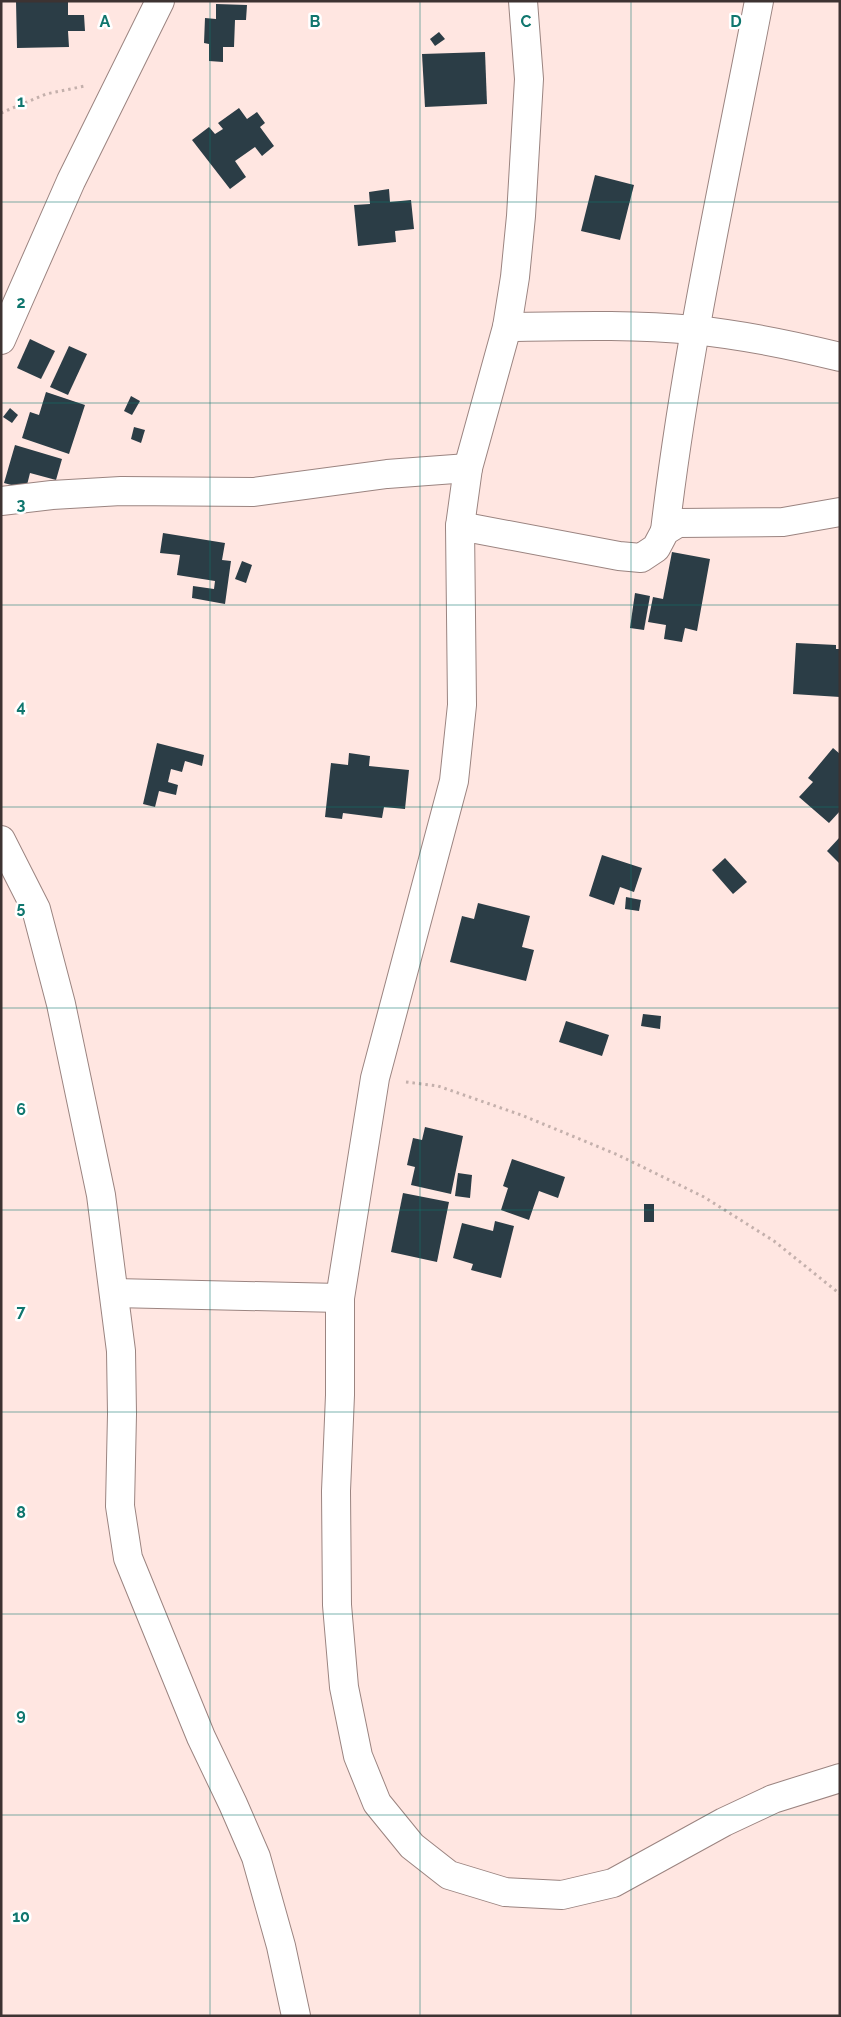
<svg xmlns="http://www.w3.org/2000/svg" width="841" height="2017" font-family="Raleway,sans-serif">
  <rect width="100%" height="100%" fill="#ffe6e1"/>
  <g fill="#2b3d46">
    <path d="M16 1H68V15H84L85 31H68L69 47 17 48Z"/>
    <path d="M216 4 247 5 246 20H235L234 47H223V62L209 61V44L204 43 205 18 216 19Z"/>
    <path d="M439 32 445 39 435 46 430 39Z"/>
    <path d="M485 52 487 104 425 107 422 54Z"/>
    <path d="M239 108 247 119 257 112 265 123 260 127 274 146 262 156 255 147 235 161 246 177 230 189 192 140 209 127 215 134 223 129 218 123Z"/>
    <path d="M595 175 634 185 620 240 581 231Z"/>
    <path d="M389 189 390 202 411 200 414 229 395 231 396 242 358 246 354 205 370 204 369 192Z"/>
    <path d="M30 339 55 351 41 379 17 368Z"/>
    <path d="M69 346 87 354 68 395 50 387Z"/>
    <path d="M46 392 85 405 69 454 22 438 30 412 39 415Z"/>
    <path d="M131 396 140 401 132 415 124 411Z"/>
    <path d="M10 408 18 415 12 423 3 417Z"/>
    <path d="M134 427 145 430 141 443 131 439Z"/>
    <path d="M15 445 62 459 56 480 30 473 26 489 4 483Z"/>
    <path d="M163 533 225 543 222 560 231 561 225 604 192 598 193 586 214 589 215 581 177 575 180 555 160 553Z"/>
    <path d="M672 552 710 559 697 631 685 628 682 642 664 639 666 625 648 622 653 597 663 599Z"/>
    <path d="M242 561 252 565 246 583 235 579Z"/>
    <path d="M635 593 650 596 644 630 630 628Z"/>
    <path d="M796 643 836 645V649H840V697L793 694Z"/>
    <path d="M157 743 204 755 202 766 185 761 182 772 171 769 168 782 178 785 176 795 159 791 155 807 143 804Z"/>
    <path d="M833 748 840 754V811L829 823 799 797 813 782 808 778Z"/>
    <path d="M349 753 370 756 369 766 409 770 405 809 384 807 382 818 343 813 342 819 325 817 331 763 348 765Z"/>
    <path d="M840 837V864L827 851Z"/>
    <path d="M602 855 642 868 634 892 620 887 614 905 589 896Z"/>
    <path d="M725 858 747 882 733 894 712 870Z"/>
    <path d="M626 897 641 900 639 911 625 909Z"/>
    <path d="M478 903 530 916 522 947 534 950 526 981 450 962 462 916 474 919Z"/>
    <path d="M643 1014 661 1016 660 1029 641 1026Z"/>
    <path d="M566 1021 609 1035 602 1056 559 1042Z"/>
    <path d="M425 1127 463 1136 451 1194 411 1185 415 1167 407 1165 413 1138 422 1140Z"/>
    <path d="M512 1159 565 1177 558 1198 539 1191 529 1220 501 1210 508 1188 503 1186Z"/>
    <path d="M458 1173 472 1175 470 1198 455 1196Z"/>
    <path d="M403 1193 449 1202 437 1262 391 1252Z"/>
    <rect x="644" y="1204" width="10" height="18"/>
    <path d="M495 1221 514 1226 501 1278 471 1270 473 1264 453 1258 462 1223 493 1231Z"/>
  </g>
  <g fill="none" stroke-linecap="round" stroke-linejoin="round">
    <g stroke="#9b8480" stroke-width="30">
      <g id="minor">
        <path d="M523 1 529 79 521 216 515 277 507 327 468 468 460 526 462 705 454 781 375 1078 340 1298V1395L336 1491 337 1605 344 1687 358 1756 377 1803 412 1846 449 1875 505 1892 562 1895 613 1883 724 1822 773 1799 840 1778"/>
        <path d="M507 327C569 326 632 324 694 330 743 335 792 345 840 357"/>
        <path d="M1 340 71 181 160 1"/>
        <path d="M1 501 52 495 121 491 254 492 387 474 468 468"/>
        <path d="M460 526 619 556 641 558 656 548 665 531 678 523 783 522 840 512"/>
        <path d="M665 531C686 352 725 177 759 1"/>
        <path d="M1 840 36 909 61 1004 101 1195 121 1351 122 1414 120 1506 128 1558 201 1737 233 1804 256 1857 281 1946 296 2016"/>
        <path d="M114 1293 340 1298"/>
      </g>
    </g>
    <g stroke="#c4b0ac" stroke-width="3" stroke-dasharray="2.5 4" stroke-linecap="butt">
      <path d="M1 113 46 94 85 86"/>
      <path d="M406 1082 438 1086 524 1116 618 1155 704 1197 774 1241 840 1294"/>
    </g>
    <use href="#minor" stroke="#fff" stroke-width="28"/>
  </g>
  <path fill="none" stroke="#0f766e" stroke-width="1" stroke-opacity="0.55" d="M210 1V2016M420 1V2016M631 1V2016M1 202H840M1 403H840M1 605H840M1 807H840M1 1008H840M1 1210H840M1 1412H840M1 1614H840M1 1815H840"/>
  <g font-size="16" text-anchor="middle" font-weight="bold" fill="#0f766e" stroke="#fff" stroke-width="5" stroke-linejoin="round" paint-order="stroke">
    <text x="105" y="27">A</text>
    <text x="315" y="27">B</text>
    <text x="526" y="27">C</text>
    <text x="736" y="27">D</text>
    <text x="21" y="107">1</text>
    <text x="21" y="308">2</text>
    <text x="21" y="510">3</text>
    <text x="21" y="712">4</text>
    <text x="21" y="913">5</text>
    <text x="21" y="1115">6</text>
    <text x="21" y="1317">7</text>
    <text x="21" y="1518">8</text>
    <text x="21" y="1720">9</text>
    <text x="21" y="1922">10</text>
  </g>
  <rect width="841" height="2017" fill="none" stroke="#3d3332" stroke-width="5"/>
</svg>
